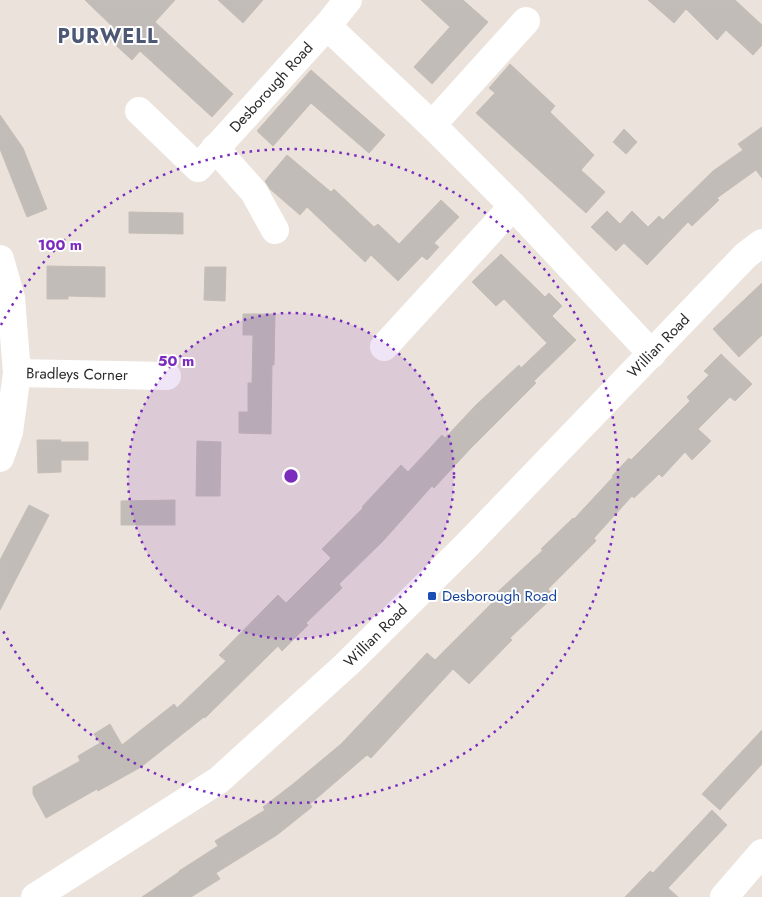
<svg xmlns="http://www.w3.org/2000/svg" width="762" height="897" font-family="Jost,sans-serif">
  <rect width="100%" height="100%" fill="#eae2db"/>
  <g fill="#c2bcb8" stroke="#c5beb5">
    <path d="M85 0H175L155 22 233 94 212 117 140 51 132 60 108 38 116 30Z"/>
    <path d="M218 0H263L243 23Z"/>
    <path d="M421 0H463L488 22 432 84 414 67 450 27Z"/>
    <path d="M648 0H735L762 25V45L753 55 726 30 717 40 686 9 674 23Z"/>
    <path d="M510 64 555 106 550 112 594 155 581 170 605 192 586 213 476 113 495 93 489 88Z"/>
    <path d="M311 70 385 135 369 153 311 103 273 146 257 131Z"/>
    <path d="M0 115 23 148 47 209 27 217 0 149Z"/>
    <path d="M762 127V178L756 170 717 198 719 200 692 226 688 222 647 265 624 243 616 251 591 227 607 211 620 224 632 211 648 227 659 216 663 220 713 171 743 150 738 144Z"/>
    <path d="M624 129 637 142 626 154 613 142Z"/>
    <path d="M287 155 331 192 334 189 374 227 378 224 399 244 441 200 459 217 434 243 439 247 427 260 422 256 398 281 371 255 365 262 307 207 300 215 270 189 265 181Z"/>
    <path d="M129 212 183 213V234L129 233Z"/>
    <path d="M501 254 545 297 549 293 562 306 552 316 576 340 534 381 536 383 470 449 434 488 432 486 383 541 339 584 342 588 306 623 308 625 282 651 278 646 205 718 204 717 141 767 98 791 97 789 46 818 33 794V787L80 761 78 756 100 743 94 734 110 724 122 745 174 704 177 708 226 661 219 655 278 595 286 603 331 558 322 549 363 508 362 507 401 465 408 472 442 435 445 438 476 405 519 365 521 368 547 343 504 299 496 306 472 282Z"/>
    <path d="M47 266 105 267V297L68 296V299H47Z"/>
    <path d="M205 267H226L225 301 204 300Z"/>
    <path d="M762 283V335L739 357 713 329Z"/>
    <path d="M243 314H275L274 365H272L271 434 239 433V412H248V383H252L253 335H243Z"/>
    <path d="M721 354 752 384 735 401 730 397 698 429 711 441 692 460 685 452 662 477 659 474 634 498 632 496 594 538 596 541 548 589 554 596 510 638 512 640 469 684 453 669 371 758 367 755 310 804 312 807 277 835 216 873 220 879 191 897H142L179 872V871L218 846 215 841 265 810 263 807 293 784 341 744 427 653 435 660 493 602 490 599 543 550 541 549 573 518 574 519 613 477 612 476 629 458 631 460 690 401 687 397 709 375 704 371Z"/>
    <path d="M37 440H61L60 442H88V460H61V472L38 473Z"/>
    <path d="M197 441 221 442 220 496H196Z"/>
    <path d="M175 500V525H121V501Z"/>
    <path d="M29 505 49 515 0 610V560Z"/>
    <path d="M762 730V764L720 810 702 794Z"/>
    <path d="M712 810 727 825 668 888 678 897H625L650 871 653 873Z"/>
  </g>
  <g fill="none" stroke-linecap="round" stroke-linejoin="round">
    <g stroke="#fff" stroke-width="28">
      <path d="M327 26 348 0"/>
      <path id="s1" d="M139 111 198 168 327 26 432 125 513 206 652 354"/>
      <path d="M432 125 526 21"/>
      <path d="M215 148 254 192 275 230"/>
      <path d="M0 259 11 298 17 373 9 432 0 458"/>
      <path d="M384 347 513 206"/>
      <path id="s2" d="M17 373 167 376"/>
      <path id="s3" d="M35 897 219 780 347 664 469 543 746 255 762 243"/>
      <path d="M724 897 762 853"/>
    </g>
  </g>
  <circle cx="291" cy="476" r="163" fill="#7b2cbf" fill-opacity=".12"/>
  <g fill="none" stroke="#7b2cbf" stroke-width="2.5" stroke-dasharray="2.5 5">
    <circle cx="291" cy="476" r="163"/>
    <path d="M1 325A327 327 0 1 1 1 627"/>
  </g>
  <rect fill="#1a4fb4" stroke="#fff" stroke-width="2" x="427" y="591" width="10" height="10" rx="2.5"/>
  <g text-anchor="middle" stroke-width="4" stroke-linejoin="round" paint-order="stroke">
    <g font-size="15" fill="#292929" stroke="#fff">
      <text dy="5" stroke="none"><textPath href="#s1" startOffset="191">Desborough Road</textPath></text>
      <text dy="5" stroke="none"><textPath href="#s3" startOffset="836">Willian Road</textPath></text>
      <text dy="5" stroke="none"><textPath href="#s2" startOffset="60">Bradleys Corner</textPath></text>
      <text dy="5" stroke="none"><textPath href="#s3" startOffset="431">Willian Road</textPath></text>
    </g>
    <g font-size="15" fill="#164399" stroke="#fff" text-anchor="start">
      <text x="442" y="601">Desborough Road</text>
    </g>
    <g font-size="20" font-weight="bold" letter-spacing="1" fill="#4d5875" stroke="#fff">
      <text x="108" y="43">PURWELL</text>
    </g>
  </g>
  <circle cx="291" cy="476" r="8" fill="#7b2cbf" stroke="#fff" stroke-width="2.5"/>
  <g font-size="15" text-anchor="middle" font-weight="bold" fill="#7b2cbf" stroke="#fff" stroke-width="4" stroke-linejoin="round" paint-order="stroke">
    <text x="60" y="250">100 m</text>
    <text x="176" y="366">50 m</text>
  </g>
</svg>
